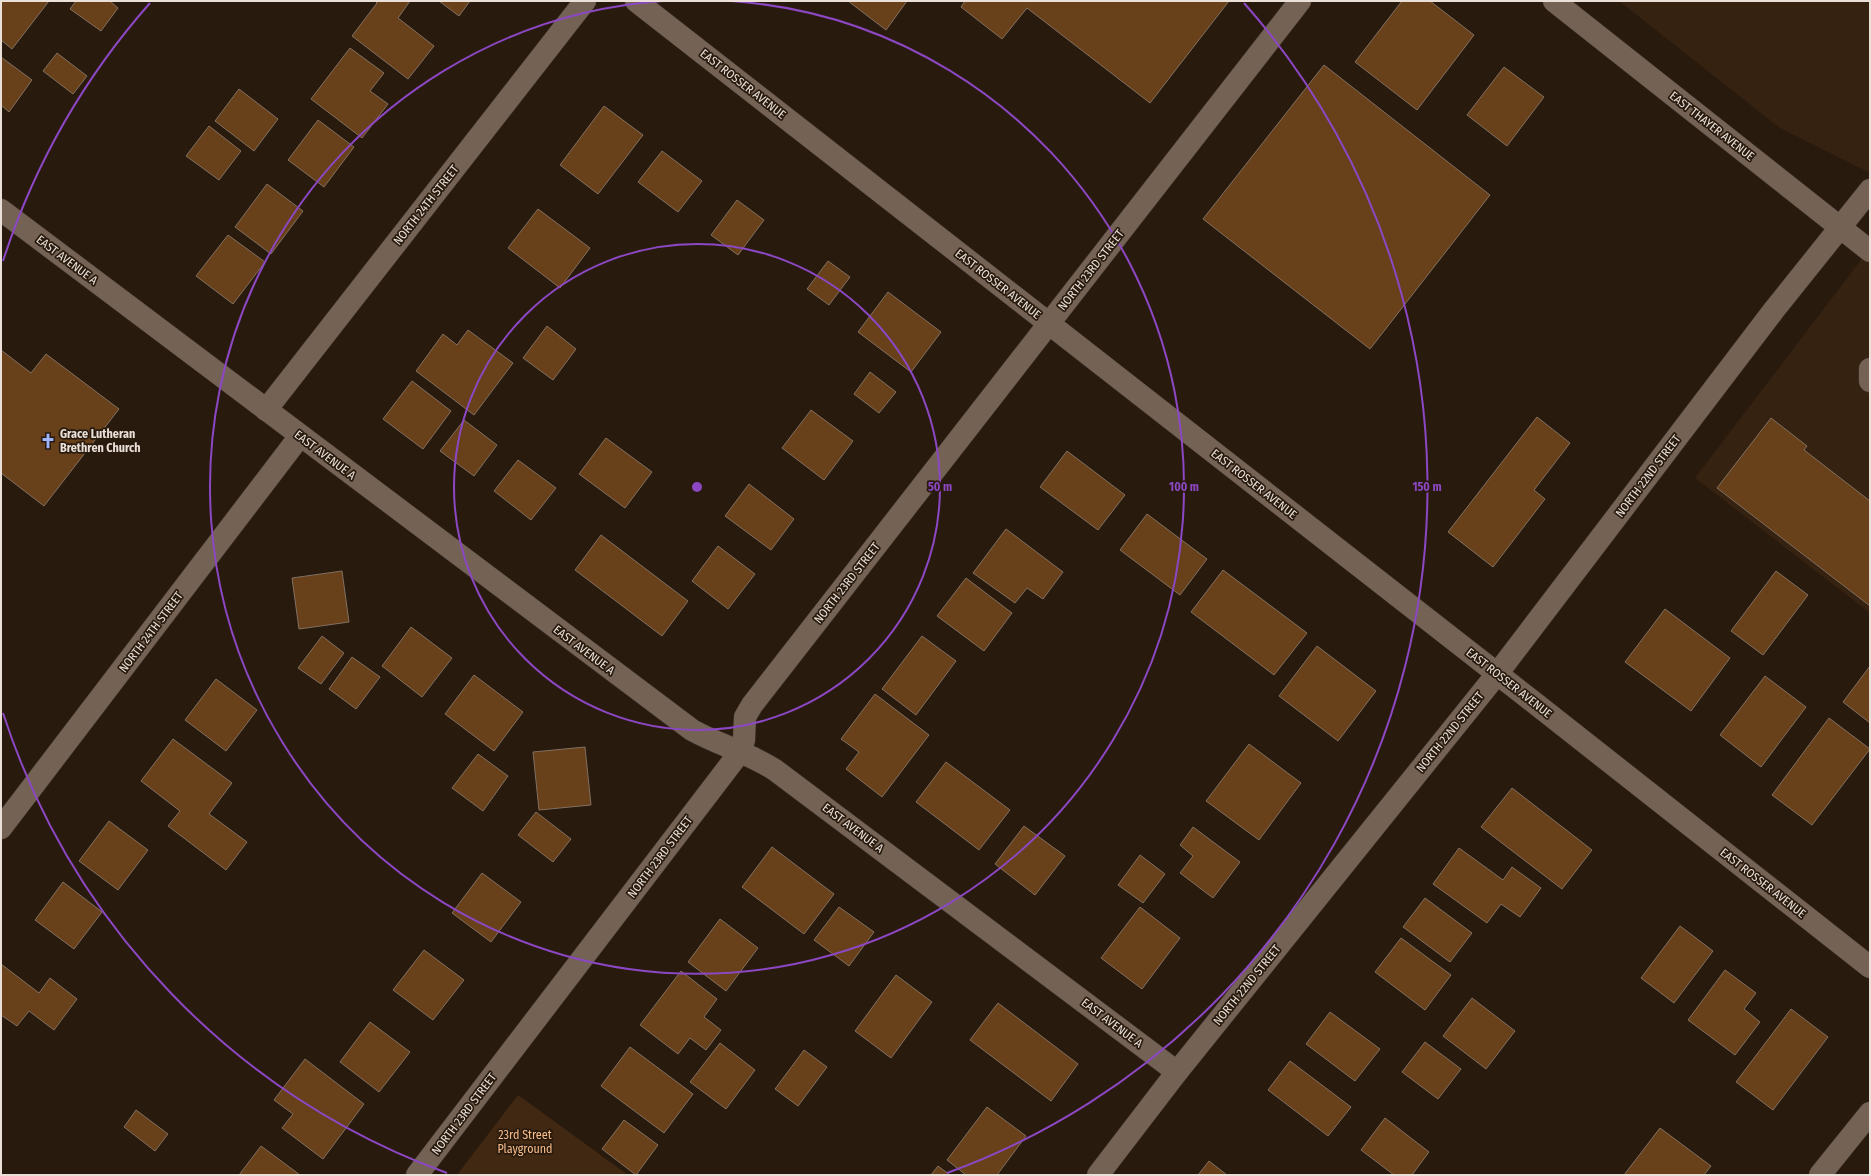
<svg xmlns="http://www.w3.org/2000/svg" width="1871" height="1176" font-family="'Fira Sans Condensed',sans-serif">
  <rect width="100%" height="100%" fill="#291a0e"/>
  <g fill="#362211">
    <path d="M1619 1H1870V173L1780 128Z"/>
    <path d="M1870 248V613L1695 478Z"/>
  </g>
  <path fill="#412812" d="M518 1095 628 1175H457Z"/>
  <g fill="#68401a" stroke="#827061">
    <path d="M1 1H49L12 49 1 40Z"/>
    <path d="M76 1H110L118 8 101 31 70 9Z"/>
    <path d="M375 1H410L398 18 434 46 408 79 352 36 377 3Z"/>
    <path d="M439 1H470L459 16Z"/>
    <path d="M848 1H907L886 30Z"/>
    <path d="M965 1H1229L1150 103 1027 8 1002 39 961 7Z"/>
    <path d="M1402 1H1430L1474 35 1417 110 1355 62Z"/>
    <path d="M350 48 384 73 370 91 388 104 362 138 311 99Z"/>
    <path d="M57 53 87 76 73 94 43 71Z"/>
    <path d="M1 57 32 80 9 112 1 105Z"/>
    <path d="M1324 65 1490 195 1370 349 1203 219Z"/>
    <path d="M1504 67 1544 97 1507 146 1467 115Z"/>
    <path d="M239 89 278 119 254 151 215 121Z"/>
    <path d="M604 106 643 135 598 194 560 165Z"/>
    <path d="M318 120 354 147 324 187 288 160Z"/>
    <path d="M209 126 241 151 219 180 186 156Z"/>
    <path d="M662 151 702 181 678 212 638 182Z"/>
    <path d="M267 184 303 211 271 254 235 227Z"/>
    <path d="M737 200 764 220 738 255 711 235Z"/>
    <path d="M538 209 590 248 560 288 508 248Z"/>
    <path d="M228 235 265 262 233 304 196 276Z"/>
    <path d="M828 261 850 277 829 305 807 289Z"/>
    <path d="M888 292 941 332 911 372 858 332Z"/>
    <path d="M547 326 576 349 553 380 523 358Z"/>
    <path d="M468 330 513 363 474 415 416 371 443 334 457 345Z"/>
    <path d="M1 350 31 373 46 354 119 409 44 506 1 473Z"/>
    <path d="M870 372 896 392 879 413 854 394Z"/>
    <path d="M412 381 451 411 423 449 383 419Z"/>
    <path d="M811 410 853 441 824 480 782 448Z"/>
    <path d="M1537 417 1570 443 1534 490 1545 499 1493 567 1448 532Z"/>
    <path d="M1771 418 1807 446 1804 450 1870 501V606L1717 488Z"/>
    <path d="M464 420 497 445 474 476 440 451Z"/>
    <path d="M606 438 652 472 625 508 579 474Z"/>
    <path d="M1067 451 1125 495 1098 530 1040 487Z"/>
    <path d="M518 460 556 488 531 520 494 491Z"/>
    <path d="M749 484 794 519 771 550 725 516Z"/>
    <path d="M1147 514 1207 559 1180 595 1120 550Z"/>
    <path d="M1006 529 1063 572 1043 599 1027 588 1015 603 973 573Z"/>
    <path d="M601 535 688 601 662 636 575 570Z"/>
    <path d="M718 546 755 574 728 609 692 581Z"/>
    <path d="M1223 570 1307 633 1274 675 1191 612Z"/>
    <path d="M342 571 349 622 299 629 292 578Z"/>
    <path d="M1776 571 1808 595 1763 655 1731 631Z"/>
    <path d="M966 578 1012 613 984 651 937 616Z"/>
    <path d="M1665 609 1730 658 1691 711 1625 662Z"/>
    <path d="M411 627 452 658 422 697 382 666Z"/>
    <path d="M322 636 344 653 321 684 298 668Z"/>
    <path d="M922 636 956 661 916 715 882 689Z"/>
    <path d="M1317 646 1376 691 1338 741 1279 696Z"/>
    <path d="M352 657 380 677 356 709 329 689Z"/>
    <path d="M1870 666V723L1843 702Z"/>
    <path d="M474 675 523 712 494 751 445 714Z"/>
    <path d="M1765 676 1806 707 1761 767 1720 735Z"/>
    <path d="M216 679 257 710 226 751 185 720Z"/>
    <path d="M875 694 929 735 882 797 846 769 859 752 841 739Z"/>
    <path d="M1829 718 1870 749 1812 825 1772 795Z"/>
    <path d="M173 739 232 783 209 814 247 842 226 870 168 826 180 811 141 781Z"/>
    <path d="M1249 744 1301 783 1259 840 1206 801Z"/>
    <path d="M585 747 591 805 539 810 533 752Z"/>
    <path d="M478 754 508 776 483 811 452 788Z"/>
    <path d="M946 762 1010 810 979 850 916 802Z"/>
    <path d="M1512 788 1592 850 1562 889 1481 827Z"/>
    <path d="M536 812 571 839 553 862 518 835Z"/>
    <path d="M109 821 148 850 118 890 79 861Z"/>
    <path d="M1024 826 1065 856 1035 895 995 864Z"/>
    <path d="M1193 827 1240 862 1213 898 1180 873 1193 856 1180 845Z"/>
    <path d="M772 847 834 894 804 934 742 887Z"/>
    <path d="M1459 848 1503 880 1512 867 1541 888 1520 917 1501 904 1487 923 1433 884Z"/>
    <path d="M1140 855 1165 874 1143 903 1118 885Z"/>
    <path d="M482 873 521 902 491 942 452 913Z"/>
    <path d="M63 882 102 912 74 949 35 920Z"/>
    <path d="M1425 898 1472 933 1450 962 1403 927Z"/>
    <path d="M839 907 874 932 849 966 814 940Z"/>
    <path d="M1140 907 1180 938 1142 989 1101 958Z"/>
    <path d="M720 919 758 948 726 991 688 962Z"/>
    <path d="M1680 926 1713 951 1674 1003 1641 978Z"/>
    <path d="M1401 938 1451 975 1425 1010 1375 972Z"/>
    <path d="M424 950 464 980 433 1020 393 990Z"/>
    <path d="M1 964 39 993 50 978 77 999 54 1030 29 1011 17 1026 1 1015Z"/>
    <path d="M1725 970 1756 993 1744 1009 1760 1022 1735 1055 1688 1020Z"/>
    <path d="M681 971 717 999 704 1017 721 1030 706 1050 690 1038 678 1054 640 1025Z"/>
    <path d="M896 975 932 1002 891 1058 855 1031Z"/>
    <path d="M1472 998 1515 1031 1486 1069 1443 1036Z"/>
    <path d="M998 1003 1078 1064 1051 1101 970 1040Z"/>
    <path d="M1791 1009 1828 1037 1773 1110 1736 1082Z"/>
    <path d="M1330 1012 1380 1049 1355 1081 1306 1044Z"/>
    <path d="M370 1022 410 1052 379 1092 340 1062Z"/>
    <path d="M1425 1042 1461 1069 1438 1099 1402 1072Z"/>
    <path d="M720 1043 755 1070 726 1109 690 1082Z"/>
    <path d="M630 1047 693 1094 664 1133 601 1086Z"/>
    <path d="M804 1050 827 1067 798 1106 775 1089Z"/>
    <path d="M305 1059 364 1104 323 1159 282 1128 293 1114 274 1100Z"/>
    <path d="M1290 1061 1351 1107 1328 1136 1268 1090Z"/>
    <path d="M987 1107 1026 1136 997 1175H966L947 1160Z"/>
    <path d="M136 1110 168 1134 155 1151 124 1127Z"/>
    <path d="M1385 1118 1429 1152 1412 1175H1394L1361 1150Z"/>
    <path d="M624 1120 658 1145 636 1175 602 1149Z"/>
    <path d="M1660 1128 1711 1166 1704 1175H1624Z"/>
    <path d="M261 1146 300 1175H239Z"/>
    <path d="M1209 1161 1227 1175H1198Z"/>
    <path d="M938 1166 950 1175H931Z"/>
  </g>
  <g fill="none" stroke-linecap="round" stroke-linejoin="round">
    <g stroke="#413530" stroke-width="23">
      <g id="minor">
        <path d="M636 1 1536 704 1870 967"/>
        <path d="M1554 1 1870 251"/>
        <path d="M1 210 692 730C719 745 749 753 775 770L1177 1072"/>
        <path d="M1870 369V381"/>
        <path d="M266 410 585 1"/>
        <path d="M1 828 300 436"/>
        <path d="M417 1175 740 752 744 740 745 717 752 705 1300 1"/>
        <path d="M1098 1175 1177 1072 1497 674 1774 310 1870 190"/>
        <path d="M1820 1175 1870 1113"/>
      </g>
    </g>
    <use href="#minor" stroke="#746355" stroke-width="22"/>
  </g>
  <g fill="none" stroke="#8c47c3" stroke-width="2">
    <circle cx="697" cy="487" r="243"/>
    <path d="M731 1A487 487 0 1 1 663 1"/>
    <path d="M447 1173A730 730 0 0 1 3 713M3 261A730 730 0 0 1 150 3M1244 3A730 730 0 0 1 947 1173"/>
  </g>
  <defs>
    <g id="church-bare" transform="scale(1.2)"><path d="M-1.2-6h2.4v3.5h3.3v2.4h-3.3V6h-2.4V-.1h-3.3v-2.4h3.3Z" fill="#9eb4fd" stroke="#291a0e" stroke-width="2.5" paint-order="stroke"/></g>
  </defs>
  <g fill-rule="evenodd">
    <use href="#church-bare" x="48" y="441"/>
  </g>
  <g text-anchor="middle" stroke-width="3.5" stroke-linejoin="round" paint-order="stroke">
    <g font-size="12" fill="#eae0d8" stroke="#291a0e">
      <text transform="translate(743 84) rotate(38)" y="4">EAST ROSSER AVENUE</text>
      <text transform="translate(1712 126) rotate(38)" y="4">EAST THAYER AVENUE</text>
      <text transform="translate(426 205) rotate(-52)" y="4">NORTH 24TH STREET</text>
      <text transform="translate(67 260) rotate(37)" y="4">EAST AVENUE A</text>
      <text transform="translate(1091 270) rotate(-52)" y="4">NORTH 23RD STREET</text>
      <text transform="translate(998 284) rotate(38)" y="4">EAST ROSSER AVENUE</text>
      <text transform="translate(325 455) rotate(37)" y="4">EAST AVENUE A</text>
      <text transform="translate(1648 476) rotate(-53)" y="4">NORTH 22ND STREET</text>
      <text transform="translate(1254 484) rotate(38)" y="4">EAST ROSSER AVENUE</text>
      <text transform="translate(847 583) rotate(-52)" y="4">NORTH 23RD STREET</text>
      <text transform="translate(151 632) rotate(-53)" y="4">NORTH 24TH STREET</text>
      <text transform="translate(584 650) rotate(37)" y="4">EAST AVENUE A</text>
      <text transform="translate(1509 683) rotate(38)" y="4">EAST ROSSER AVENUE</text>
      <text transform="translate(1450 732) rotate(-51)" y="4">NORTH 22ND STREET</text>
      <text transform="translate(853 828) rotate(37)" y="4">EAST AVENUE A</text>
      <text transform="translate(660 857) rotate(-53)" y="4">NORTH 23RD STREET</text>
      <text transform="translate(1763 883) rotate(38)" y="4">EAST ROSSER AVENUE</text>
      <text transform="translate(1247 985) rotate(-51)" y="4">NORTH 22ND STREET</text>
      <text transform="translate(1112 1023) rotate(37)" y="4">EAST AVENUE A</text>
      <text transform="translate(464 1114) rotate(-53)" y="4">NORTH 23RD STREET</text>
    </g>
    <g font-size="12" font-weight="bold" fill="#eae0d8" stroke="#291a0e" text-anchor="start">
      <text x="60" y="438">Grace Lutheran<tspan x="60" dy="14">Brethren Church</tspan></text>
    </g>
    <g font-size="12" fill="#f6bb8a" stroke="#291a0e">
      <text x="525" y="1139">23rd Street<tspan x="525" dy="14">Playground</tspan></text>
    </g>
  </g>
  <circle cx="697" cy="487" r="6" fill="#8c47c3" stroke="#291a0e" stroke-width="2"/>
  <g font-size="12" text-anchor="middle" font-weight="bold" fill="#8c47c3" stroke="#291a0e" stroke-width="3.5" stroke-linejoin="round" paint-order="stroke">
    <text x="940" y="491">50 m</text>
    <text x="1184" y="491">100 m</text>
    <text x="1427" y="491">150 m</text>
  </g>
  <rect width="1871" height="1176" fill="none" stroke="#eae0d8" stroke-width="4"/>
</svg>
